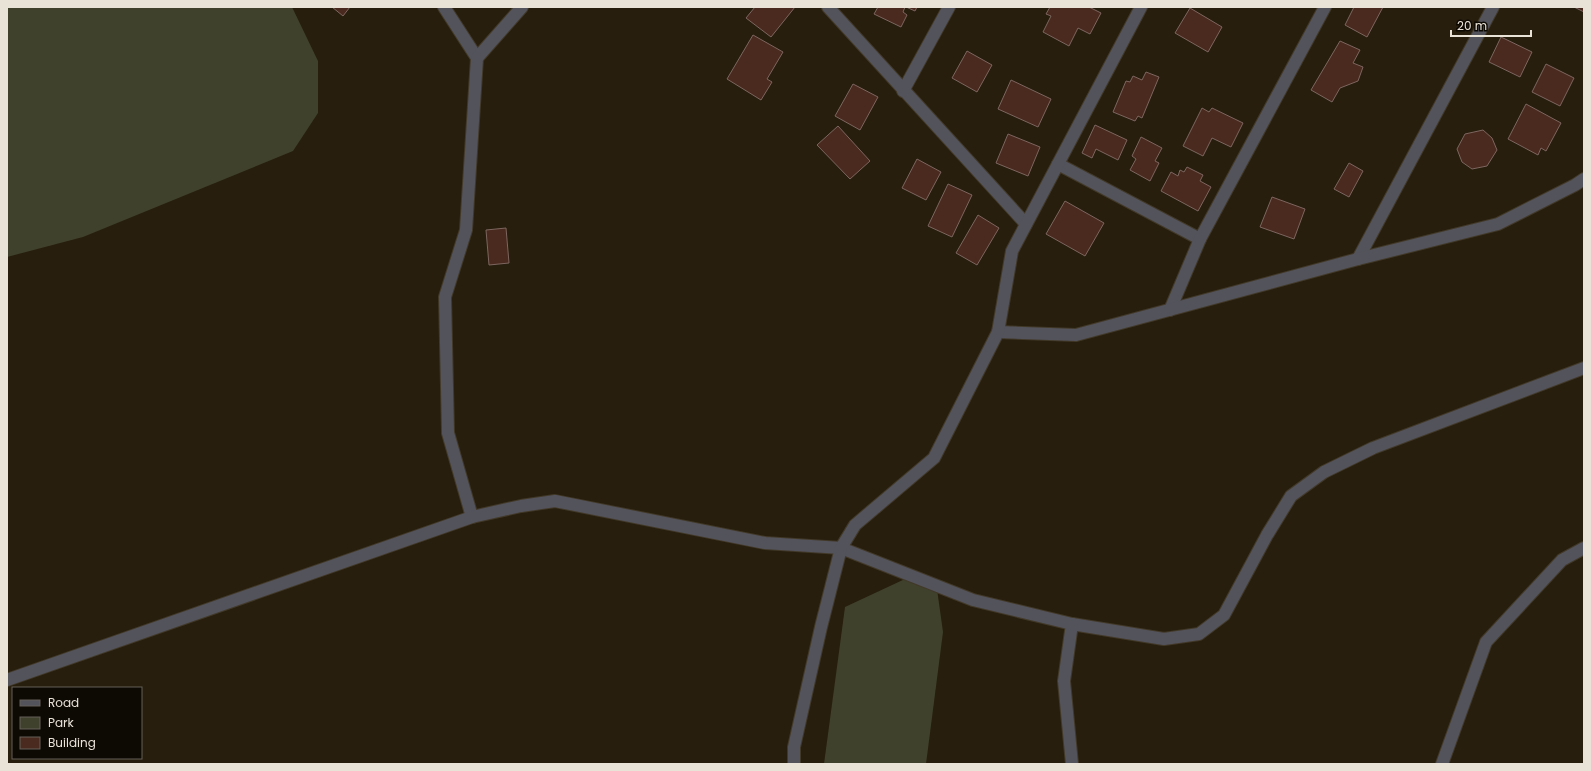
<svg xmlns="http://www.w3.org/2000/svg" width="1591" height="771" font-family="Poppins,sans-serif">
  <rect width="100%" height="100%" fill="#271e0d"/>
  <g fill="#3f412d">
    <path d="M7 7H292L318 61V113L293 151 83 237 7 257Z"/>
    <path d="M905 579 937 589 943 632 926 764H824L845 607Z"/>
  </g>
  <g fill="#4a2a1f" stroke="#7d665f">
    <path d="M332 7H350L343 16Z"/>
    <path d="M755 7H795L771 37 746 18Z"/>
    <path d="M878 7H905L903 12 907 15 901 27 874 14Z"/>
    <path d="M906 7H917L915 11Z"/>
    <path d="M1050 7H1089L1101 13 1090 34 1078 28 1069 46 1043 32 1051 16 1046 14Z"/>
    <path d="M1354 7H1383L1367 37 1345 25Z"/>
    <path d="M1574 7H1584V12Z"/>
    <path d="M1190 8 1222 27 1208 52 1175 33Z"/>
    <path d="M753 35 783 52 767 79 772 82 761 100 727 79Z"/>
    <path d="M1501 37 1532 52 1520 77 1489 62Z"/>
    <path d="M1340 41 1360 50 1353 63 1363 67 1358 81 1340 88 1332 102 1311 90Z"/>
    <path d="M967 51 992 65 977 92 952 78Z"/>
    <path d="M1546 64 1574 78 1560 106 1532 92Z"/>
    <path d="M1146 72 1159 77 1142 118 1138 116 1135 121 1113 112 1126 81 1130 82 1133 76 1142 80Z"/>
    <path d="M1011 80 1051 99 1038 127 998 109Z"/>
    <path d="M853 84 878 97 860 130 835 116Z"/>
    <path d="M1526 104 1561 123 1546 151 1541 148 1538 155 1508 139Z"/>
    <path d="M1202 108 1209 112 1212 108 1243 123 1231 147 1212 138 1203 156 1183 146Z"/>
    <path d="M1095 125 1127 140 1118 160 1096 149 1092 158 1082 153Z"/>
    <path d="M838 126 870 161 850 179 817 145Z"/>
    <path d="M1483 130 1492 138 1497 150 1487 166 1472 169 1462 162 1457 149 1465 134Z"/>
    <path d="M1008 134 1040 147 1028 176 996 163Z"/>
    <path d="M1141 137 1162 148 1155 161 1159 163 1150 181 1130 170 1136 159 1132 156Z"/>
    <path d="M917 159 941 172 926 200 902 188Z"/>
    <path d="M1349 163 1363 171 1349 197 1334 189Z"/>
    <path d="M1187 167 1203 175 1200 181 1211 187 1198 211 1161 191 1171 172 1178 176 1180 170 1184 172Z"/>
    <path d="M948 184 972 195 952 237 928 226Z"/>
    <path d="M1272 197 1305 209 1294 239 1260 227Z"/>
    <path d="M1065 201 1104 223 1085 256 1046 234Z"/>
    <path d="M978 215 999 228 977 265 956 253Z"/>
    <path d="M506 228 509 263 489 265 486 230Z"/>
  </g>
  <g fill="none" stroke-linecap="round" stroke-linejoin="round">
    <g stroke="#423929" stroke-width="14">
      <g id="minor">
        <path d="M444 7 477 58 466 230 445 297 448 433 472 517"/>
        <path d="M828 7 1026 224"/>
        <path d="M477 58 522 7"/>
        <path d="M903 91 949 7"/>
        <path d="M1058 164 1200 239"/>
        <path d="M1358 259 1493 7"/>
        <path d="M1170 310 1200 239 1325 7"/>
        <path d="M998 332 1076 335 1358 259 1498 224 1575 185 1584 179"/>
        <path d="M1072 624 1064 681 1072 764"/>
        <path d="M7 680 472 517 521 506 555 501 765 543 841 548 973 600 1072 624 1164 639 1199 634 1224 615 1267 535 1291 496 1324 472 1373 448 1584 368"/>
        <path d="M794 764V747L821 627 841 548 855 525 934 458 998 332 1012 251 1141 7"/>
        <path d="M1442 764 1486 642 1562 560 1584 548"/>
      </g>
    </g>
    <use href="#minor" stroke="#53535c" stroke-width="12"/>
  </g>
  <rect width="1591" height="771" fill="none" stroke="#e9e2d7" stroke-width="16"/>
  <rect x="12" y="687" width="130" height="72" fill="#0d0903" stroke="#656058"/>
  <rect x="20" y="700" width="20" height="6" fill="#53535c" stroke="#656058"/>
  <text x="48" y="707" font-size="12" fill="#e9e2d7">Road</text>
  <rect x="20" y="717" width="20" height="12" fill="#3f412d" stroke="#656058"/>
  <text x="48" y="727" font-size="12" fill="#e9e2d7">Park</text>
  <rect x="20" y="737" width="20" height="12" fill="#4a2a1f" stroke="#656058"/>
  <text x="48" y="747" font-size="12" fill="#e9e2d7">Building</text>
  <path d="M1451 30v6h80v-6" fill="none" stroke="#e9e2d7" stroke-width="2"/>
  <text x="1457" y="30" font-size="12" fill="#e9e2d7" stroke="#0d0903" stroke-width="3" paint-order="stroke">20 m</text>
</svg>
